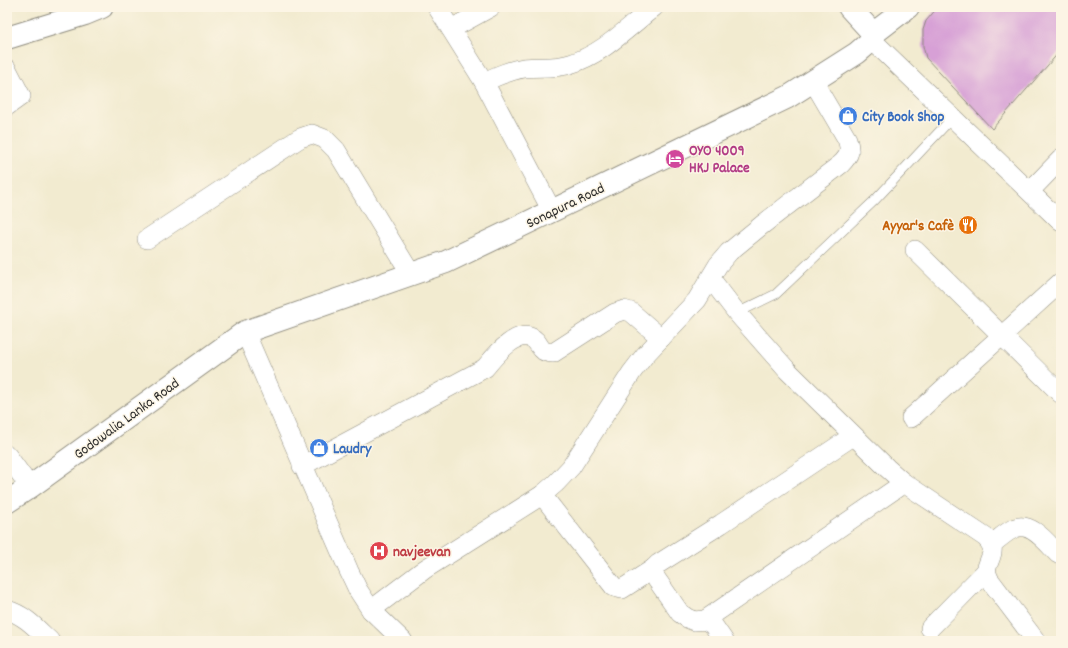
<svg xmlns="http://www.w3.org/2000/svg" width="1068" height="648" font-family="Dekko,sans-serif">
  <rect width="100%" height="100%" fill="#fcf5e5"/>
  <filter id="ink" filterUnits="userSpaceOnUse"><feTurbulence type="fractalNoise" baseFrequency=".025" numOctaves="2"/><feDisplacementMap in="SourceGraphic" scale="8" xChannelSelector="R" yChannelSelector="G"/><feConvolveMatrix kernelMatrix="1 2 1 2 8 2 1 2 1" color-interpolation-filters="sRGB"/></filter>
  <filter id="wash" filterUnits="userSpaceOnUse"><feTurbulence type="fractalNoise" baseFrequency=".012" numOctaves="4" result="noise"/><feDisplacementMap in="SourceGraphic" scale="16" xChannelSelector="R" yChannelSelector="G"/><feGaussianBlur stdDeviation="0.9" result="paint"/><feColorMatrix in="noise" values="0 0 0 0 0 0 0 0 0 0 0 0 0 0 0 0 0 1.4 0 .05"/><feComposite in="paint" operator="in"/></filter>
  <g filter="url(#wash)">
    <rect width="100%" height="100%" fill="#f2ebd0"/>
    <g id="blocks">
      <path fill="#d7a0d6" d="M938 7H1061V50L992 129 926 58 923 46V30L926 21Z"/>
    </g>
  </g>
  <g filter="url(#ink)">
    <use href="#blocks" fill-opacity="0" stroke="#8e8b7e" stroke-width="1"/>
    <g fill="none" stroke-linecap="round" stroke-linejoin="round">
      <g stroke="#8e8b7e" stroke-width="10">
        <path id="lane" d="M737 313 776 294 875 200 953 117"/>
      </g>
      <g stroke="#8e8b7e" stroke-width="20">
        <g id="street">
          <path d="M437 7 484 82 552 211"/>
          <path d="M451 29 491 7"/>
          <path d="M872 40 1061 222"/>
          <path d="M7 69 21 96 7 106"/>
          <path d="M484 82C497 76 510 70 524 68 539 66 556 69 570 64 603 54 627 28 654 7"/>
          <path d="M1030 191 1061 159"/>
          <path d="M147 239 300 138 312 134 325 139 336 150 411 274"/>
          <path d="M915 250 1061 394"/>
          <path d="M711 279 737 313 787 370 887 468 904 483 985 537C999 551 989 556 986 571L989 579 1036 641"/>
          <path d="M245 332 349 571 358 590 371 610 403 641"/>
          <path d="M911 418 1061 282"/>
          <path d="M7 455 30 487"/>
          <path d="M302 466 485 368C494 357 520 324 536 341 542 349 541 352 553 353L615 313 624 310 631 312 661 338"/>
          <path d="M542 495 614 587 622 589 653 569"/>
          <path d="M992 544C999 539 1007 531 1015 528 1031 521 1048 544 1058 554L1061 555"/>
          <path d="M7 610C25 615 37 629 50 641"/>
          <path d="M371 610 425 569 542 495 556 483 571 467 632 372 645 355 697 300 718 265 729 252 762 225 841 164C850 155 851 151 847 139L813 81"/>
          <path d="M705 620 904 483"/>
          <path d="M930 628 986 571"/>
          <path d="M724 641 713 625 705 620 694 621 687 618 680 613 655 577 653 569 658 564 721 524 853 436"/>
        </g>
      </g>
      <g stroke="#8e8b7e" stroke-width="24">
        <g id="secondary">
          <path d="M873 34 908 7"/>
          <path d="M7 502 30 487 245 332 446 262 788 97 857 53 872 40 873 34 870 30 849 7"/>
        </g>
      </g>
      <g stroke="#8e8b7e" stroke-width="24">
        <path id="primary" d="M7 38 85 14 102 7"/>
      </g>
      <use href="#lane" stroke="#fff" stroke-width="9"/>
      <use href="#street" stroke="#fff" stroke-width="19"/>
      <use href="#secondary" stroke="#fff" stroke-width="22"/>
      <use href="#primary" stroke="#fff" stroke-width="22"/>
    </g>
  </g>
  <defs>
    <g id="shop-disc" transform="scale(1)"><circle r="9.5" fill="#3f7fe0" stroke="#fcf5e5"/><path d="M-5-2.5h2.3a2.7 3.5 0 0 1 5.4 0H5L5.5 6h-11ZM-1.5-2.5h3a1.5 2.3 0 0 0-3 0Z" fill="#fff"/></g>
    <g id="hotel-disc" transform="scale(1)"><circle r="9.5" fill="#d1479c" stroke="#fcf5e5"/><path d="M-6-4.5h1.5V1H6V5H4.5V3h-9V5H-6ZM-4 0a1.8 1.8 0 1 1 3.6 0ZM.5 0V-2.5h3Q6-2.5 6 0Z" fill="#fff"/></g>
    <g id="restaurant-disc" transform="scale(1)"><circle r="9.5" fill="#e8710a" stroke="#fcf5e5"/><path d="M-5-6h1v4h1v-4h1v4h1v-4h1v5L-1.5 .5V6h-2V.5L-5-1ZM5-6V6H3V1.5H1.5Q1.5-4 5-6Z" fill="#fff"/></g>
    <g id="hospital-disc" transform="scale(1)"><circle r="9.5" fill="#e0444e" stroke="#fcf5e5"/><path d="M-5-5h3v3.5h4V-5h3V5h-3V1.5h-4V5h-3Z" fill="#fff"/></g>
  </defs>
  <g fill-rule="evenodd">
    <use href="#shop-disc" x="848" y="116"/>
    <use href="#hotel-disc" x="675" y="159"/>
    <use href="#restaurant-disc" x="968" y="225"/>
    <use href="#shop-disc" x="319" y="448"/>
    <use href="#hospital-disc" x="379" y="551"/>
  </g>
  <g text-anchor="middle" stroke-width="3" stroke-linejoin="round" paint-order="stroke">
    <g font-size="15" font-weight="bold" fill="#366cbe" stroke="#fcf5e5" text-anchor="start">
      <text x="862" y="121">City Book Shop</text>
      <text x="333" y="453">Laudry</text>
    </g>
    <g font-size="15" font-weight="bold" fill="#b23c85" stroke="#fcf5e5" text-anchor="start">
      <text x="689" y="155">OYO 4009<tspan x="689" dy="17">HKJ Palace</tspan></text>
    </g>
    <g font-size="15" fill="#2b2b2b" stroke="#fcf5e5">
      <text transform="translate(565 205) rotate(-26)" y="5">Sonapura Road</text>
      <text transform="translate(126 418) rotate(-36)" y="5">Godowalia Lanka Road</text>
    </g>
    <g font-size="15" font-weight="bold" fill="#c56008" stroke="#fcf5e5" text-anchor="end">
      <text x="954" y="230">Ayyar's Cafè</text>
    </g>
    <g font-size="15" font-weight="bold" fill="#be3a42" stroke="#fcf5e5" text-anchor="start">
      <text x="393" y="556">navjeevan</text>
    </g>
  </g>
  <rect width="1068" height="648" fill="none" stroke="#fcf5e5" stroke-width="24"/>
</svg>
